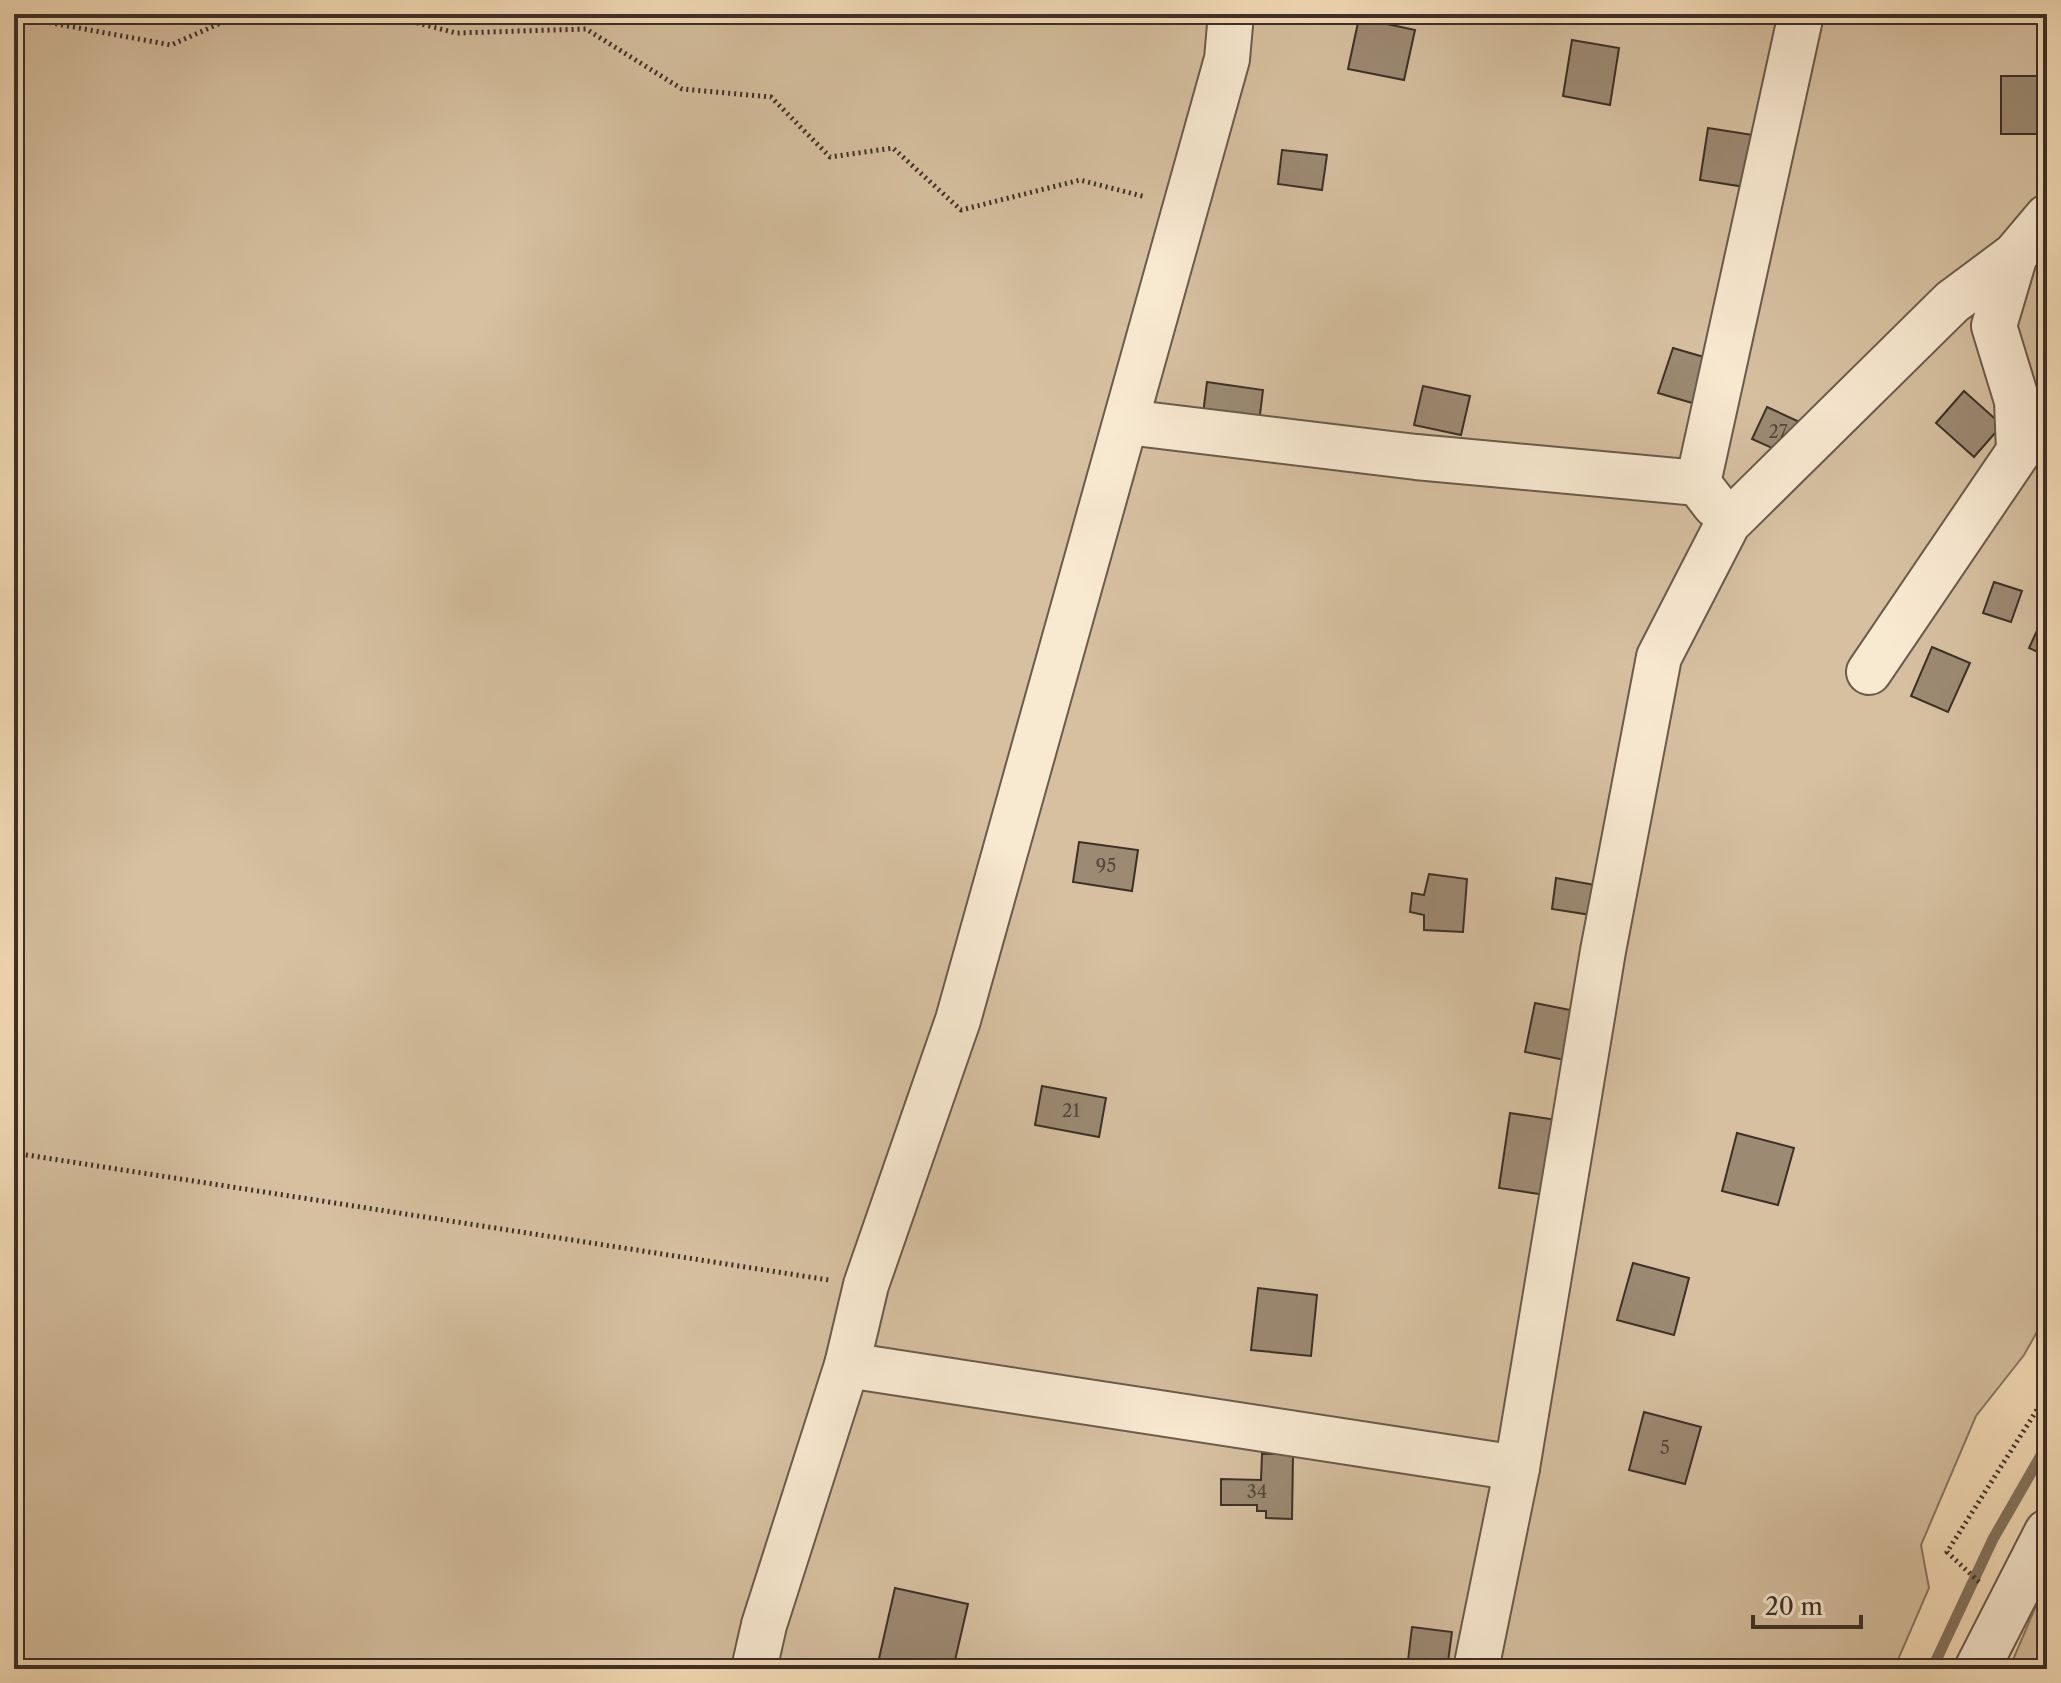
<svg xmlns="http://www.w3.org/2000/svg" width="2061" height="1683" font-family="'Libre Caslon Text',serif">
  <rect width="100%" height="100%" fill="#f5ddb8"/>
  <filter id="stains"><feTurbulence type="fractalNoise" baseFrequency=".0025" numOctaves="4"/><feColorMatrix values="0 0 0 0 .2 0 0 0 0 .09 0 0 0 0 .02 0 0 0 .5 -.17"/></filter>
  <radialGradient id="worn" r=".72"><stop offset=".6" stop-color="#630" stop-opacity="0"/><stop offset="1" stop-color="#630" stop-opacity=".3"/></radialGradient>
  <g fill="#d6c0a0" stroke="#897864" stroke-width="2">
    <path d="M14 14H2047V1314L2024 1355 1976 1416 1921 1545 1929 1588 1894 1669H14Z"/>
    <path d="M2047 1580V1669H2009Z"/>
  </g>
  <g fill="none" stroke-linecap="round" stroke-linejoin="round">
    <path stroke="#857461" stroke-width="11" d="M1932 1669 1993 1539 2047 1445"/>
  </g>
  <g fill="#9c8a73" stroke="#3c3028" stroke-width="2">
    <path d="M1359 18 1415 30 1404 80 1348 69Z"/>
    <path d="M1572 40 1619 48 1610 105 1563 96Z"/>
    <rect x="2001" y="76" width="46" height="58"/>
    <path d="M1708 128 1753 135 1745 187 1700 180Z"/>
    <path d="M1282 150 1327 155 1322 190 1278 184Z"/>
    <path d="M1673 348 1714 360 1699 405 1658 393Z"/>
    <path d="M1207 382 1263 390 1258 430 1202 422Z"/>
    <path d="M1423 386 1470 396 1461 435 1414 425Z"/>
    <path d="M1964 391 2002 425 1974 457 1936 423Z"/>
    <path d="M1767 407 1804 424 1790 456 1752 439Z"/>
    <path d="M1994 582 2022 591 2011 622 1983 613Z"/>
    <path d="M2041 622 2047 625V656L2029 648Z"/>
    <path d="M1932 647 1970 663 1948 712 1911 696Z"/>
    <path d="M1079 842 1138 850 1132 891 1073 882Z"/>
    <path d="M1429 874 1467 879 1463 932 1424 930V915L1410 912 1412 893 1424 895Z"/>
    <path d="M1556 878 1595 885 1591 915 1552 909Z"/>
    <path d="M1535 1003 1585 1013 1575 1062 1525 1052Z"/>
    <path d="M1042 1086 1106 1098 1099 1137 1035 1125Z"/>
    <path d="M1510 1113 1557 1120 1546 1195 1499 1188Z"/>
    <path d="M1737 1133 1794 1148 1778 1205 1722 1191Z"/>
    <path d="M1633 1263 1689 1278 1674 1335 1617 1320Z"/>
    <path d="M1258 1288 1317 1295 1311 1356 1251 1350Z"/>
    <path d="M1644 1412 1701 1427 1685 1484 1629 1470Z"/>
    <path d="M1262 1454H1293L1292 1519 1266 1518V1511H1257V1505H1221V1479L1261 1480Z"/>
    <path d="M895 1588 968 1604 953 1669H908L878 1663Z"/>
    <path d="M1412 1627 1452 1632 1447 1669H1407Z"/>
  </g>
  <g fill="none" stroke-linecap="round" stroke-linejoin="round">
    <g stroke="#6a5b4c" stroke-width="48">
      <g id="minor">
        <path d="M1127 422 1416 457 1698 483"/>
        <path d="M1715 505 1698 483 1801 14"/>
        <path d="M1869 672 2019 451 2017 401 1994 326 2015 255"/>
        <path d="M847 1365 1517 1468"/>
        <path d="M754 1669 764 1625 847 1365 866 1285 958 1020 1227 59 1231 14"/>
        <path d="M1476 1669 1517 1468 1603 951 1659 657 1728 523 1952 302 2015 255 2047 217"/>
        <path d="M1977 1669 2047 1532"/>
      </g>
    </g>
    <g stroke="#3c3028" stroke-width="5" stroke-dasharray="2 4" stroke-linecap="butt">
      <path d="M382 14 456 33 586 29 682 89 771 97 830 157 893 148 961 210 1080 180 1146 197"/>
      <path d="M14 16 171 45 241 14"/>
      <path d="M14 1153 829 1280"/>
      <path d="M1979 1582 1947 1552 2047 1394"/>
    </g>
    <use href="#minor" stroke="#f8e9d1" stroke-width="44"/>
  </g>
  <g text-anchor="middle" stroke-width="6" stroke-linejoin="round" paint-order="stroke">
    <g font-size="18" fill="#54463b">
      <text x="1778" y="438">27</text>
      <text x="1106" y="872">95</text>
      <text x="1071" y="1117">21</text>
      <text x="1665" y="1454">5</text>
      <text x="1257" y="1498">34</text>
    </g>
  </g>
  <rect width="2061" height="1683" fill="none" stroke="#f5ddb8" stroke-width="48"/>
  <rect x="16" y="16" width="2029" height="1651" fill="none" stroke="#3c3028" stroke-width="4"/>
  <rect x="24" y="24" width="2013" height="1635" fill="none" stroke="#3c3028" stroke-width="2"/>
  <path d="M1753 1615v12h108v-12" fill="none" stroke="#3c3028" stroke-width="4"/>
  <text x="1765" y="1615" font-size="24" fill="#3c3028" stroke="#f8e9d1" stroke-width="6" paint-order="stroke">20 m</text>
  <rect width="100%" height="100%" filter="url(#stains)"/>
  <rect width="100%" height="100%" fill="url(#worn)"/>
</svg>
